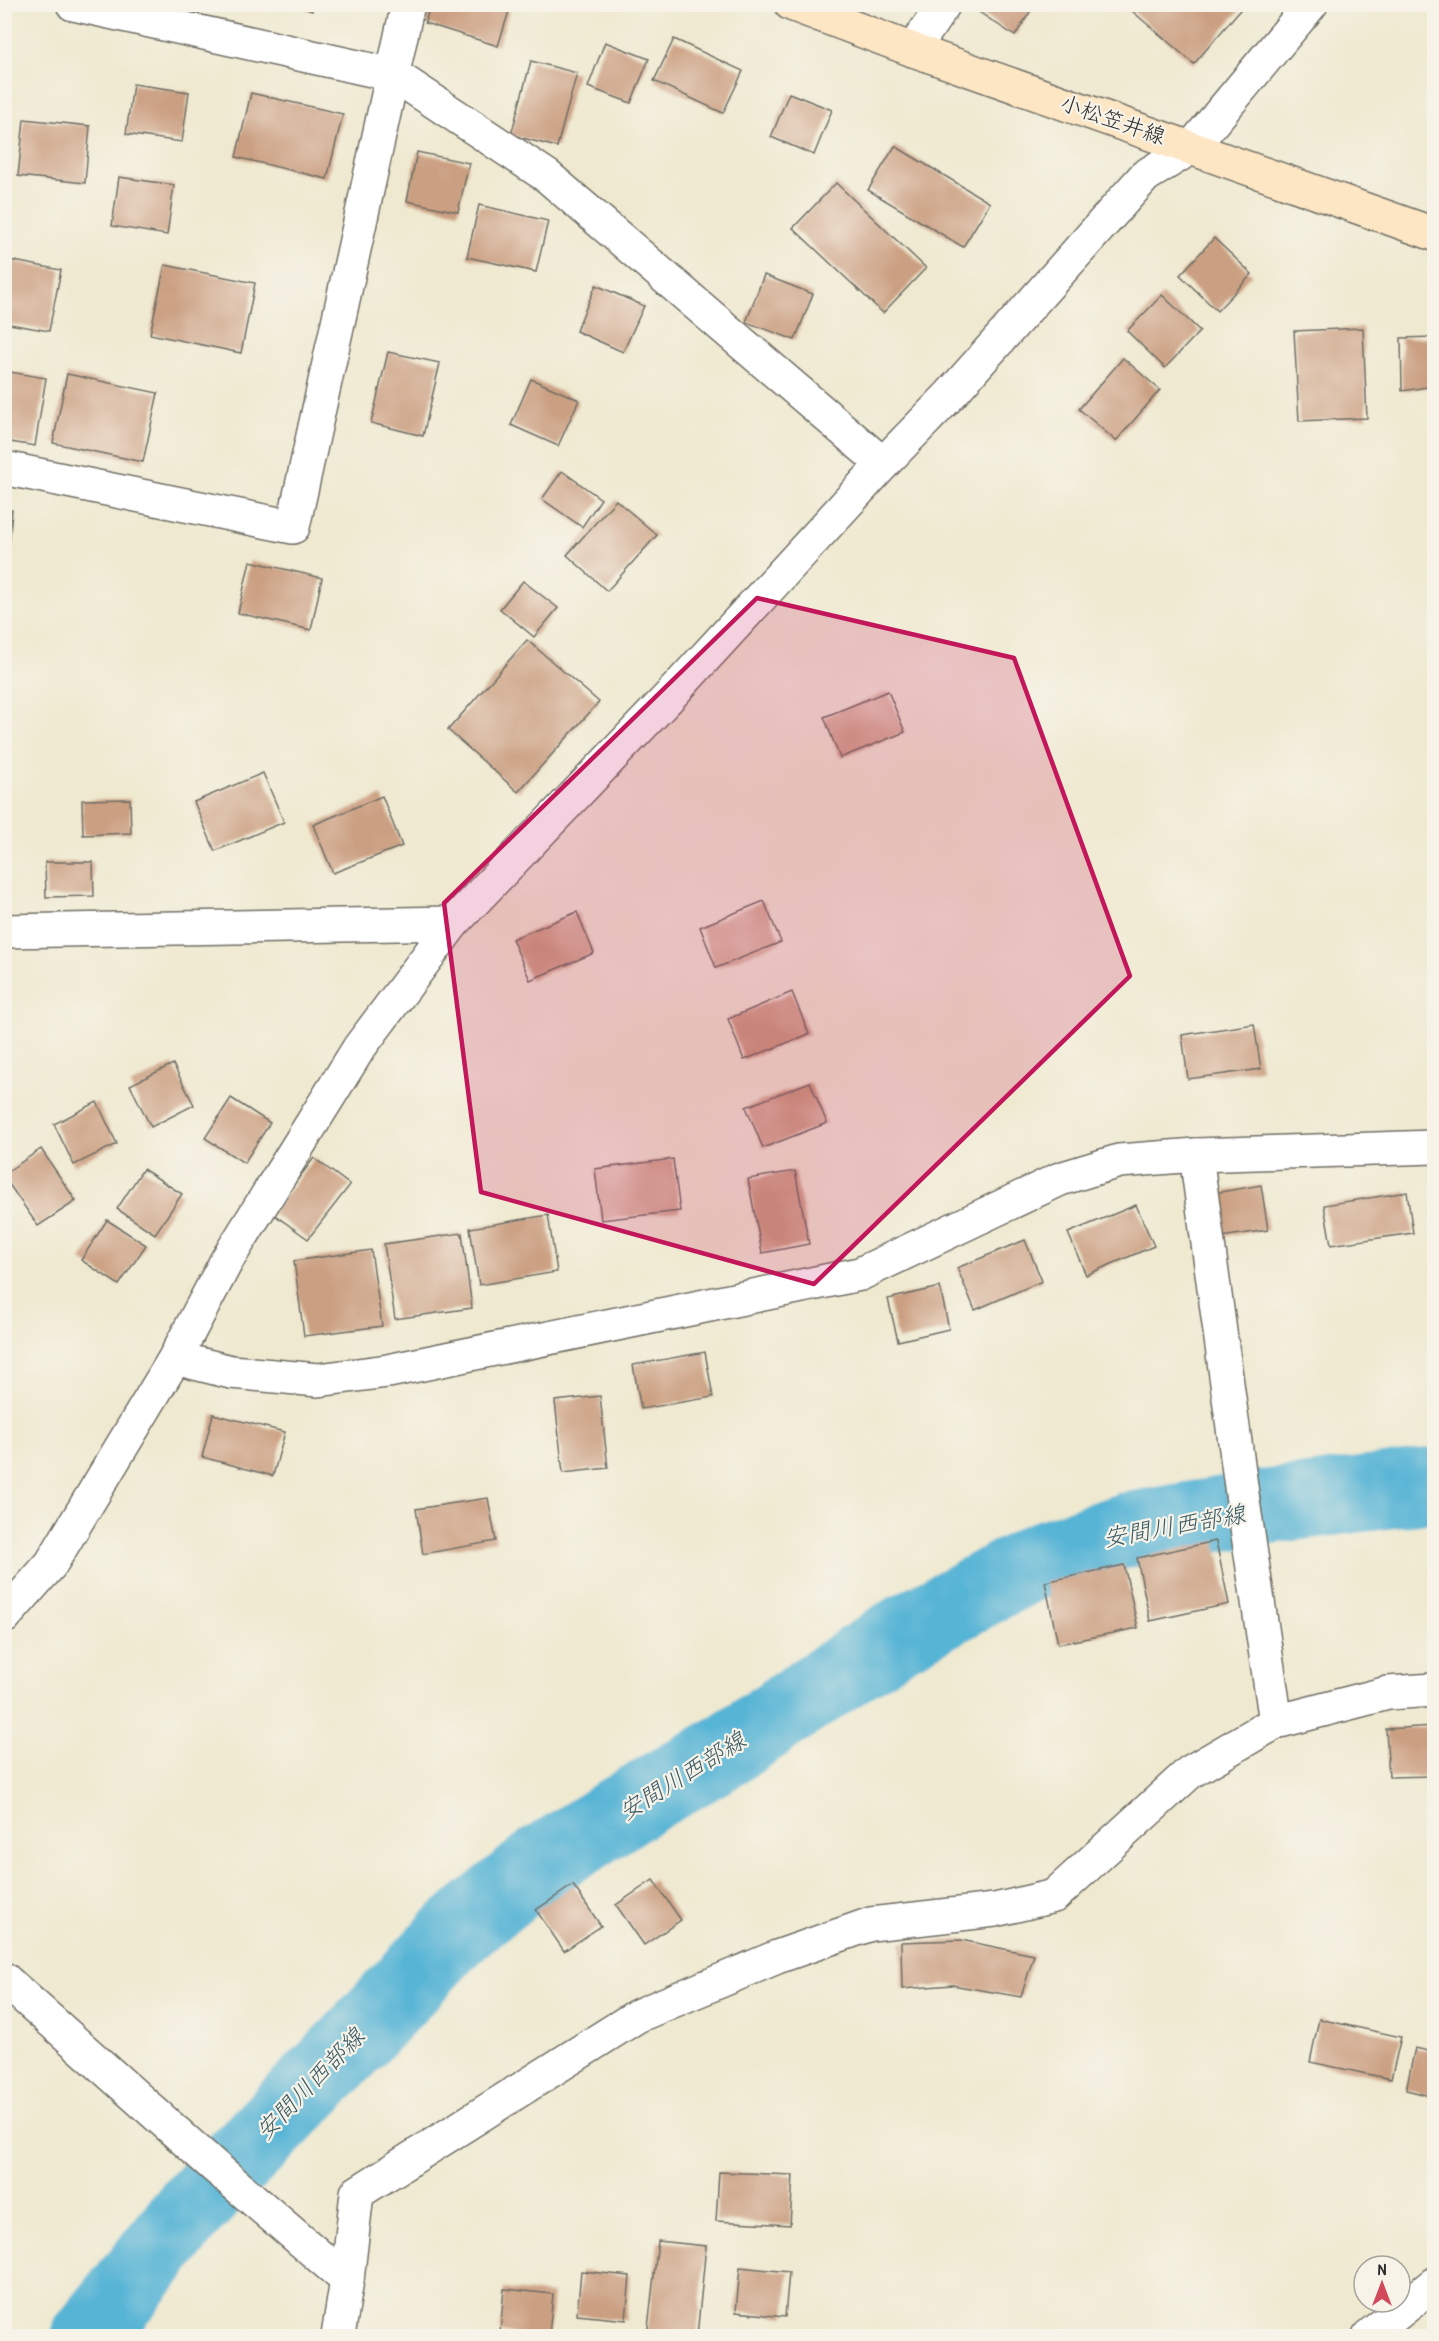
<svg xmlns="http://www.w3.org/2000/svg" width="1439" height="2341" font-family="'Patrick Hand','Klee One',sans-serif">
  <rect width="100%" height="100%" fill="#f7f3e8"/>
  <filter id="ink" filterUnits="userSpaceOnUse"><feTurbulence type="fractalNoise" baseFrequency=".0167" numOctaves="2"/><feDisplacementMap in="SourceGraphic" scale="12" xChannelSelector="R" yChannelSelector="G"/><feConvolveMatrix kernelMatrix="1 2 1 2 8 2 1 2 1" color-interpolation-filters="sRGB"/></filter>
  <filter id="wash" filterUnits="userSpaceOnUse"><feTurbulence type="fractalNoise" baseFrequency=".008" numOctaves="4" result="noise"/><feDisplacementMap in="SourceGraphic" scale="24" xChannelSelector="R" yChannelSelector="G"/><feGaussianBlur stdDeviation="1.35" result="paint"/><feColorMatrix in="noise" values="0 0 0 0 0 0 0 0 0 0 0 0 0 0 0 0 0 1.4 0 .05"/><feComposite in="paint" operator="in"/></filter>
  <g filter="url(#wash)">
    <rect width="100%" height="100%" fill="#efe9d0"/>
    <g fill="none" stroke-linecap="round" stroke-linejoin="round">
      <path stroke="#57b4d5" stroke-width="75" d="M89 2336 193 2206 347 2049 454 1934 541 1863 640 1800 727 1750 895 1637 1039 1559 1126 1530 1251 1509 1434 1485"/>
    </g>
    <g id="blocks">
      <g fill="#cb9f81">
        <path d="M293 4H313L312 11Z"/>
        <path d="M967 4H1035L1015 36Z"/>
        <path d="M1138 4H1245L1194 64 1132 11Z"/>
        <path d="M430 5H511L498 46 425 23Z"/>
        <path d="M674 39 743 71 723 113 654 81Z"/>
        <path d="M605 42 649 59 631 103 588 87Z"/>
        <path d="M531 61 577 73 557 147 511 135Z"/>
        <path d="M133 84 189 92 182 142 126 134Z"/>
        <path d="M251 93 343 114 327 179 236 157Z"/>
        <path d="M789 93 832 110 814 155 771 137Z"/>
        <path d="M24 119 90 126 85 183 18 176Z"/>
        <path d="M895 146 990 203 963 247 868 190Z"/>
        <path d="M417 152 469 163 458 212 407 201Z"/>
        <path d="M119 177 174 185 167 235 112 226Z"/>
        <path d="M836 183 926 268 883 313 793 228Z"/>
        <path d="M479 205 548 221 536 272 467 257Z"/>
        <path d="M1214 238 1252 274 1217 311 1180 275Z"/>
        <path d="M4 259 61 270 49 331 4 323Z"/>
        <path d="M165 265 255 283 241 353 150 334Z"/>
        <path d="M764 275 813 294 795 340 746 322Z"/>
        <path d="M596 285 644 306 623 352 576 331Z"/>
        <path d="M1162 295 1200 331 1165 368 1127 331Z"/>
        <path d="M1363 328 1367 418 1299 421 1294 331Z"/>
        <path d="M1434 337V386L1402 391 1401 338Z"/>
        <path d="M388 352 440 363 423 436 371 423Z"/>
        <path d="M1123 358 1160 390 1116 441 1079 409Z"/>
        <path d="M4 371 46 378 35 446 4 441Z"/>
        <path d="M67 374 158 393 143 462 53 443Z"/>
        <path d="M531 379 579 400 558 446 511 425Z"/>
        <path d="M562 471 601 499 582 527 542 499Z"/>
        <path d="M616 500 657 535 607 591 567 555Z"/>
        <path d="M4 510H12L8 563H4Z"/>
        <path d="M250 561 322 578 311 630 238 613Z"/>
        <path d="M523 581 558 608 534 637 500 609Z"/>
        <path d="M527 640 599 702 518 792 448 730Z"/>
        <path d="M888 691 905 732 840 758 824 717Z"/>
        <path d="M263 773 284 822 215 851 194 802Z"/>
        <path d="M382 796 402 846 333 873 313 825Z"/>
        <path d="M130 799 131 833 83 835 82 800Z"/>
        <path d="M45 862H93L94 896 46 897Z"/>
        <path d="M764 901 781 942 716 968 700 927Z"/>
        <path d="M577 912 594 953 530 980 512 939Z"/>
        <path d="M792 992 809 1034 744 1060 728 1019Z"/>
        <path d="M1254 1024 1261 1069 1188 1079 1182 1035Z"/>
        <path d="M173 1064 194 1105 151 1127 130 1085Z"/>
        <path d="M810 1082 827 1123 763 1148 746 1107Z"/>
        <path d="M231 1098 270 1123 244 1163 205 1138Z"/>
        <path d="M97 1102 117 1144 74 1165 54 1124Z"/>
        <path d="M41 1149 76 1201 38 1226 4 1177V1174Z"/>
        <path d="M314 1158 350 1185 308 1239 272 1213Z"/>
        <path d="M673 1159 680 1211 601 1220 595 1169Z"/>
        <path d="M143 1169 182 1194 155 1234 117 1209Z"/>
        <path d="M795 1171 809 1244 762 1253 748 1179Z"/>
        <path d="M1261 1185 1268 1230 1221 1237 1214 1193Z"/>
        <path d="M1407 1192 1413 1233 1331 1245 1324 1205Z"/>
        <path d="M1136 1205 1154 1246 1086 1275 1068 1233Z"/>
        <path d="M548 1215 557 1272 479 1285 470 1228Z"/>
        <path d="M107 1220 146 1245 119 1285 81 1260Z"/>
        <path d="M462 1233 472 1308 395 1319 384 1244Z"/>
        <path d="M1025 1240 1042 1281 975 1310 957 1268Z"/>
        <path d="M371 1250 382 1326 304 1336 294 1261Z"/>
        <path d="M940 1287 949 1329 898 1341 888 1299Z"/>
        <path d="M705 1352 713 1397 641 1409 633 1365Z"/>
        <path d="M600 1396 608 1468 563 1473 555 1401Z"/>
        <path d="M213 1414 285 1432 273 1476 202 1457Z"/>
        <path d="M488 1498 496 1541 423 1554 416 1509Z"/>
        <path d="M1216 1541 1229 1604 1150 1621 1137 1558Z"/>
        <path d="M1124 1565 1138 1628 1058 1644 1045 1582Z"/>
        <path d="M1434 1726V1776L1389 1777 1386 1729Z"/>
        <path d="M653 1880 681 1920 644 1945 616 1905Z"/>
        <path d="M573 1885 601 1926 564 1951 536 1910Z"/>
        <path d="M961 1940 1034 1955 1021 1997 952 1985 902 1989 901 1942Z"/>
        <path d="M1319 2019 1401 2037 1391 2079 1310 2062Z"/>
        <path d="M1415 2048 1434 2052V2097L1406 2090Z"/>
        <path d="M719 2172 793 2175 790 2225 716 2221Z"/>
        <path d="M658 2241 706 2246 697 2336H647Z"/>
        <path d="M740 2267 789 2272 785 2317 736 2312Z"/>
        <path d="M581 2271 630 2276 626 2320 577 2315Z"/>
        <path d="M504 2289 553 2294 549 2336 500 2333Z"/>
      </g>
    </g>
  </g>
  <g filter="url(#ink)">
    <use href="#blocks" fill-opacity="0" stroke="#706e65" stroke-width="1.5"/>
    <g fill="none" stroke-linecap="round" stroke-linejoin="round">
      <g stroke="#706e65" stroke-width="36">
        <g id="minor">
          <path d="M73 4 394 75 547 176 883 464"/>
          <path d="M913 50 944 4"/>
          <path d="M4 468 293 527 408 4"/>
          <path d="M4 931 453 923"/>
          <path d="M1196 1155 1243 1501 1276 1722"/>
          <path d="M175 1358 231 1372 318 1380 388 1371 860 1274 1060 1179 1119 1161 1196 1155 1434 1147"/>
          <path d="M4 1979 214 2166 347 2280"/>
          <path d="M338 2336 347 2280 357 2193 637 2016 777 1957 871 1924 995 1910 1054 1896 1190 1772 1276 1722 1388 1693 1434 1690"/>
          <path d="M1369 2336 1434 2284"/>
        </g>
      </g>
      <g stroke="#706e65" stroke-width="36">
        <path id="tertiary" d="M4 1617 51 1564 175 1358 227 1260 359 1048 453 923 667 699 883 464 950 395 1145 176 1192 147 1311 4"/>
      </g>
      <g stroke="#706e65" stroke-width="36">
        <path id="secondary" d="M791 4 913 50 1434 234"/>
      </g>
      <use href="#minor" stroke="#fff" stroke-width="33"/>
      <use href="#tertiary" stroke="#fff" stroke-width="33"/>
      <use href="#secondary" stroke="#fce6c4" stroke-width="33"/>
    </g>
  </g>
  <path fill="#c2185b" fill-opacity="0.2" stroke="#c2185b" stroke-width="4.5" stroke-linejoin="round" d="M757 598 1014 658 1130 976 814 1284 481 1192 444 903Z"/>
  <g text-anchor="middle" stroke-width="4.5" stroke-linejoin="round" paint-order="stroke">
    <g font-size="22" fill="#2b2b2b" stroke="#f7f3e8">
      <text transform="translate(1113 119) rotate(19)" y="8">小松笠井線</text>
    </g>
    <g font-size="24" font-style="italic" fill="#3a5b66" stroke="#f7f3e8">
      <text transform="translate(1174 1526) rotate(-10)" y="8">安間川西部線</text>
      <text transform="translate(682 1776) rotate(-32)" y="8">安間川西部線</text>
      <text transform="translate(310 2084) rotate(-46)" y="8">安間川西部線</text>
    </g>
  </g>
  <rect width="1439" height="2341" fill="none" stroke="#f7f3e8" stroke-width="24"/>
  <g transform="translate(1382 2284)"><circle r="28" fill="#f7f3e8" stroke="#a5a39c" stroke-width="1.5"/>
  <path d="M0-4.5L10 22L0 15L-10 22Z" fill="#d1495b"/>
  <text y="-9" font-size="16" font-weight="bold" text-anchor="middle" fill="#2b2b2b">N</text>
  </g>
</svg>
